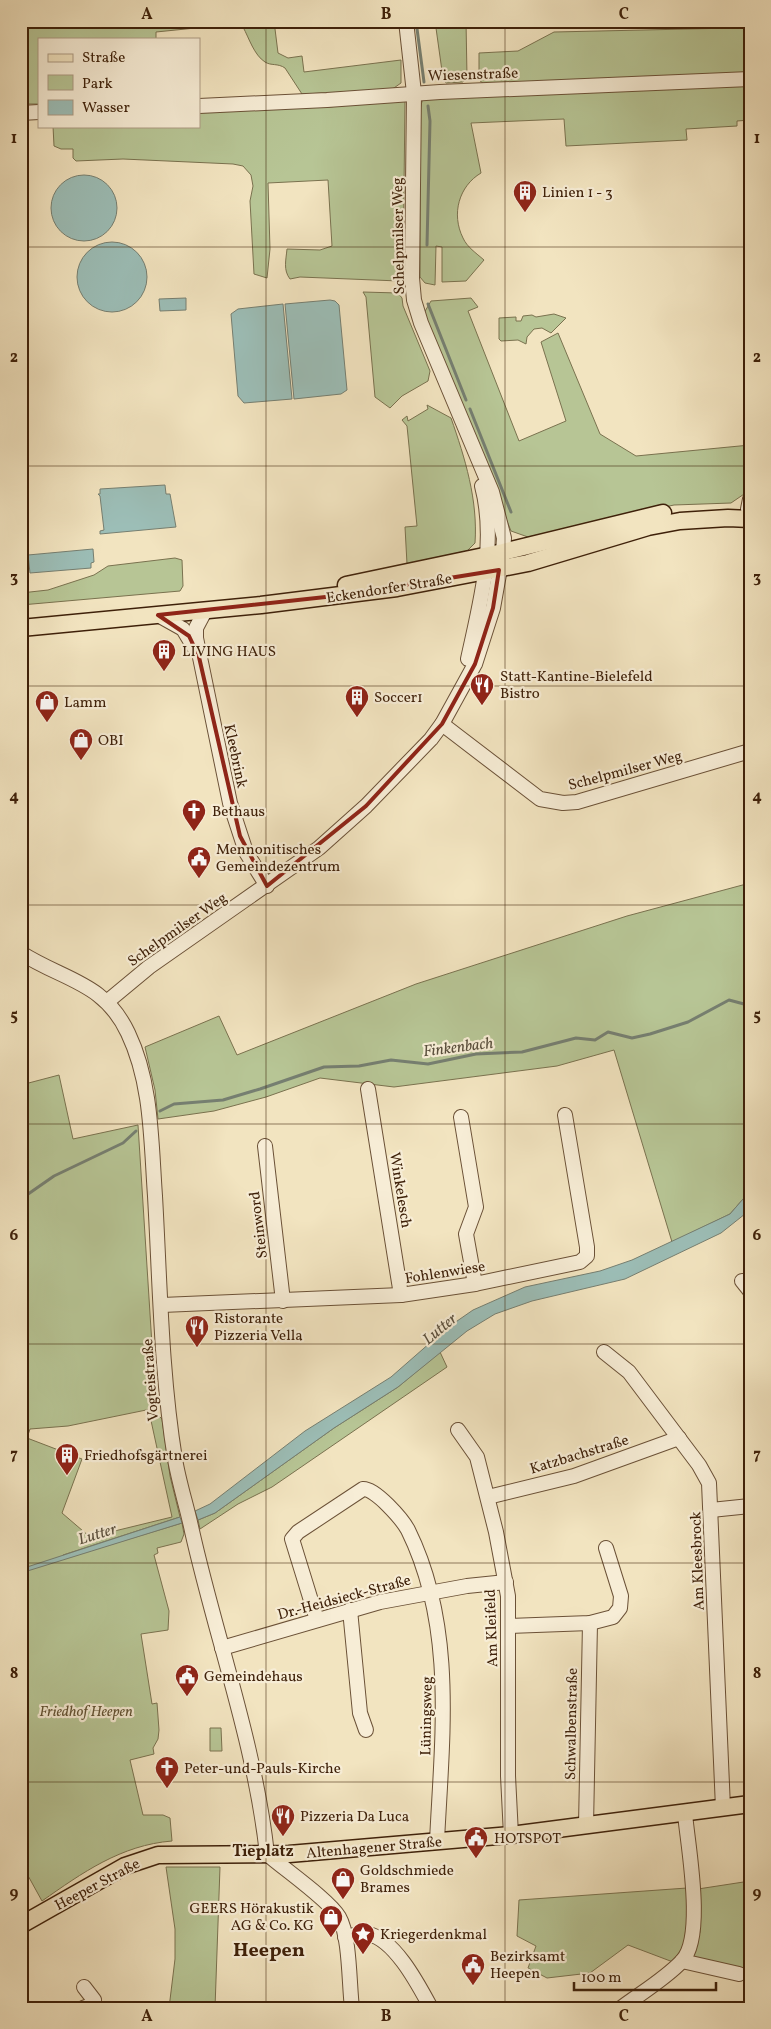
<svg xmlns="http://www.w3.org/2000/svg" width="771" height="2029" font-family="Vollkorn,serif">
  <rect width="100%" height="100%" fill="#f2e4c0"/>
  <filter id="stains"><feTurbulence type="fractalNoise" baseFrequency=".004" numOctaves="4"/><feColorMatrix values="0 0 0 0 .2 0 0 0 0 .09 0 0 0 0 .02 0 0 0 .5 -.17"/></filter>
  <radialGradient id="worn" r=".72"><stop offset=".6" stop-color="#630" stop-opacity="0"/><stop offset="1" stop-color="#630" stop-opacity=".3"/></radialGradient>
  <g fill="#b7c595" stroke="#7a724f">
    <path d="M21 21H274L278 53 288 58 302 56 304 72 401 60V83L391 90 302 94 285 68C278 63 271 66 265 62 254 55 249 38 243 27L235 24 156 32V39H39V104H21Z"/>
    <path d="M435 21H466L467 77 463 82 446 83 443 78Z"/>
    <path d="M746 21H750V74L484 84 479 80V53L518 51 554 32 733 28Z"/>
    <path d="M750 85V120L737 121V126L686 129 687 140 566 146 564 119 471 123 481 173C459 186 451 214 463 238 467 247 476 253 484 260L466 281 442 282V247L436 246 435 285 425 283 420 277V110L423 97Z"/>
    <path d="M405 100 403 277 399 281 300 277 290 279C283 270 286 260 287 249L320 250 332 246 328 180 268 183 270 249 267 278 254 274 250 201 253 186 251 175 243 166 233 164 123 159 76 161 73 158V149H61L54 146 53 126H199V111L329 107Z"/>
    <path d="M363 292 398 293 402 298 403 306 430 371 428 381 402 396 390 408 375 397 366 297Z"/>
    <path d="M471 298 478 307 468 311 519 441 566 421 541 342 558 333 600 434 636 456 750 445V490L731 503 674 505 528 537 511 531 424 313 431 301Z"/>
    <path d="M554 314 566 318 551 333 542 328 534 329 527 337 526 344 518 340 501 341 499 339V318L516 317V321H521L523 316 532 315 536 317Z"/>
    <path d="M427 405 451 418C465 458 478 500 475 543L467 551 407 564 405 527 417 526 407 426 402 420 407 416 408 421 428 409Z"/>
    <path d="M175 558 182 560 183 586 180 591 21 605V593L48 590 94 575 108 566Z"/>
    <path d="M750 883V1191L730 1214 672 1242 614 1050 557 1066 394 1087 320 1078 266 1097 214 1111 158 1119 155 1090 145 1047 219 1016 237 1055 416 984 627 916Z"/>
    <path d="M59 1075 73 1139 138 1125 156 1408 68 1426 30 1429 27 1438 82 1459 62 1513 90 1537 172 1517 150 1416H159L162 1419 170 1476 180 1517 63 1555 66 1558 182 1523 184 1534 181 1542 157 1548 158 1553 154 1555 169 1611 168 1630 141 1634 152 1704 157 1703 159 1730 158 1739 153 1748 154 1754 130 1760 143 1815H163L170 1818 172 1841C121 1845 82 1873 42 1901L21 1863V1085Z"/>
    <path d="M440 1352 447 1367 272 1487 238 1504 200 1529 198 1520 215 1513 334 1428 398 1387Z"/>
    <path d="M210 1728H221L222 1751H210Z"/>
    <path d="M166 1867H220L215 2008H169L175 1959V1929Z"/>
    <path d="M750 1881V1975L691 1960 700 1932 698 1889Z"/>
    <path d="M687 1888C689 1918 692 1937 673 1962L628 1945 590 1973 547 1978 528 1968 536 1946 517 1936 519 1900Z"/>
  </g>
  <g fill="#9cbeb7" stroke="#767f71">
    <circle cx="84" cy="208" r="33"/>
    <circle cx="112" cy="277" r="35"/>
    <path d="M186 298V310L160 311 159 299Z"/>
    <path d="M330 300 335 301 339 305 347 390 341 394 294 399 285 304Z"/>
    <path d="M283 304 292 399 244 403 238 396 231 314 238 309Z"/>
    <path d="M165 485 166 494H170L176 527 100 534V531L104 530 100 496 98 494H100V489Z"/>
    <path d="M93 549 94 562 91 563V568L30 573 28 555Z"/>
    <path d="M750 1191V1210L721 1233 625 1279 532 1301 495 1314 467 1331 398 1387 334 1428 215 1513 198 1520 195 1511 210 1504 305 1431 391 1377 447 1328 473 1310 525 1287 600 1271 632 1260 730 1214Z"/>
    <path d="M180 1517 182 1523 21 1573V1569Z"/>
  </g>
  <g fill="none" stroke-linecap="round" stroke-linejoin="round">
    <g stroke="#767f71" stroke-width="3">
      <path d="M416 21 424 82"/>
      <path d="M427 245 430 121 428 106"/>
      <path d="M428 304 466 400"/>
      <path d="M470 409 511 512"/>
      <path d="M160 1111 174 1104 223 1100 260 1089 324 1067 359 1066 391 1060 428 1064 476 1054 522 1052 576 1038 595 1040 608 1032 632 1038 650 1034 688 1022 729 1000 744 1004 750 1013"/>
      <path d="M21 1199 54 1176 123 1143 136 1131"/>
    </g>
    <g stroke="#6b5137" stroke-width="16">
      <g id="minor">
        <path d="M199 106 327 100 440 92 750 79"/>
        <path d="M21 113 39 112"/>
        <path d="M748 509 750 499"/>
        <path d="M205 611 196 628V638L230 803 246 852 267 886"/>
        <path d="M158 615 183 629 195 649"/>
        <path d="M468 659C480 603 497 543 482 486"/>
        <path d="M442 724 540 799 563 803 577 802 750 751"/>
        <path d="M21 953C65 981 104 982 128 1033 152 1083 151 1141 155 1196 160 1283 161 1373 175 1459 179 1483 187 1507 192 1531 216 1638 255 1744 267 1854 284 1869 329 1900 339 1917 350 1936 349 1984 352 2008"/>
        <path d="M108 1001 149 967 319 848 366 806 431 739 442 724 475 664 493 608 503 552 504 538 492 492 421 323 414 300 412 278 414 93 406 21"/>
        <path d="M368 1089 401 1295"/>
        <path d="M461 1117 476 1207 466 1234 475 1284"/>
        <path d="M265 1146 283 1301"/>
        <path d="M742 1281 750 1291"/>
        <path d="M162 1305 401 1295 475 1284 580 1262 587 1256V1247L565 1115"/>
        <path d="M604 1352 629 1372 699 1465 709 1483 723 1808"/>
        <path d="M458 1430 477 1457 496 1532 508 1596V1776L511 1835"/>
        <path d="M488 1497 574 1476 679 1438"/>
        <path d="M711 1510 750 1506"/>
        <path d="M350 1610 360 1713 366 1730"/>
        <path d="M317 1620 292 1539 298 1532 363 1489C375 1488 402 1519 408 1530 456 1627 442 1737 437 1841"/>
        <path d="M509 1626 590 1623 613 1617 620 1608 621 1596 606 1548"/>
        <path d="M222 1648 380 1602 467 1586 506 1582"/>
        <path d="M586 1826 590 1623"/>
        <path d="M345 1937C352 1936 361 1932 368 1934 395 1939 419 1986 431 2008"/>
        <path d="M682 1961 739 1974"/>
        <path d="M83 2008 91 2005 94 2000 84 1987"/>
        <path d="M621 2008C641 1993 665 1979 682 1961 705 1937 688 1847 685 1814"/>
      </g>
    </g>
    <g stroke="#3e2009" stroke-width="19">
      <g id="major">
        <path d="M346 585 503 552 663 513"/>
        <path d="M21 628 261 605 397 588 528 563 648 527 680 521 728 518 750 519"/>
        <path d="M21 1925 125 1866 158 1855 289 1854 511 1835 750 1804"/>
      </g>
    </g>
    <use href="#minor" stroke="#f7edd6" stroke-width="14"/>
    <use href="#major" stroke="#f2e4c0" stroke-width="16"/>
  </g>
  <path fill="none" stroke="#8f2418" stroke-width="4" stroke-linejoin="round" d="M499 570 493 608 475 664 442 724 366 806 267 886 240 836 199 657 189 636 158 615 344 595Z"/>
  <path fill="none" stroke="#3e2009" stroke-width="1" stroke-opacity="0.55" d="M266 21V2008M505 21V2008M21 247H750M21 466H750M21 686H750M21 905H750M21 1124H750M21 1344H750M21 1563H750M21 1782H750"/>
  <defs>
    <g id="building-pin" transform="scale(1.25)"><path d="M0 17L-7.5 6A9.5 9.5 0 1 1 7.5 6Z" fill="#8f2418" stroke="#f7edd6"/><path d="M-4-6H4V6H1V3H-1V6H-4ZM-2.5-4.3h1.7v1.8h-1.7ZM.8-4.3h1.7v1.8H.8ZM-2.5-1h1.7V.8h-1.7ZM.8-1h1.7V.8H.8Z" fill="#fff"/></g>
    <g id="restaurant-pin" transform="scale(1.25)"><path d="M0 17L-7.5 6A9.5 9.5 0 1 1 7.5 6Z" fill="#8f2418" stroke="#f7edd6"/><path d="M-5-6h1v4h1v-4h1v4h1v-4h1v5L-1.5 .5V6h-2V.5L-5-1ZM5-6V6H3V1.5H1.5Q1.5-4 5-6Z" fill="#fff"/></g>
    <g id="shop-pin" transform="scale(1.25)"><path d="M0 17L-7.5 6A9.5 9.5 0 1 1 7.5 6Z" fill="#8f2418" stroke="#f7edd6"/><path d="M-5-2.5h2.3a2.7 3.5 0 0 1 5.4 0H5L5.5 6h-11ZM-1.5-2.5h3a1.5 2.3 0 0 0-3 0Z" fill="#fff"/></g>
    <g id="church-pin" transform="scale(1.25)"><path d="M0 17L-7.5 6A9.5 9.5 0 1 1 7.5 6Z" fill="#8f2418" stroke="#f7edd6"/><path d="M-1.2-6h2.4v3.5h3.3v2.4h-3.3V6h-2.4V-.1h-3.3v-2.4h3.3Z" fill="#fff"/></g>
    <g id="civic-pin" transform="scale(1.25)"><path d="M0 17L-7.5 6A9.5 9.5 0 1 1 7.5 6Z" fill="#8f2418" stroke="#f7edd6"/><path d="M-.6-6.5H3V-4.5H.6V-3L4-1V1h2V6H-6V1h2V-1L-.6-3ZM-1.2 2.5V6h2.4V2.5Z" fill="#fff"/></g>
    <g id="sight-pin" transform="scale(1.25)"><path d="M0 17L-7.5 6A9.5 9.5 0 1 1 7.5 6Z" fill="#8f2418" stroke="#f7edd6"/><path d="M0-6L1.8-2.2L6-1.7L2.9 1.2L3.7 5.4L0 3.3L-3.7 5.4L-2.9 1.2L-6-1.7L-1.8-2.2Z" fill="#fff"/></g>
  </defs>
  <g fill-rule="evenodd">
    <use href="#building-pin" x="525" y="192"/>
    <use href="#building-pin" x="164" y="651"/>
    <use href="#restaurant-pin" x="482" y="685"/>
    <use href="#building-pin" x="357" y="697"/>
    <use href="#shop-pin" x="47" y="702"/>
    <use href="#shop-pin" x="81" y="740"/>
    <use href="#church-pin" x="194" y="811"/>
    <use href="#civic-pin" x="199" y="858"/>
    <use href="#restaurant-pin" x="197" y="1327"/>
    <use href="#building-pin" x="67" y="1455"/>
    <use href="#civic-pin" x="187" y="1676"/>
    <use href="#church-pin" x="167" y="1768"/>
    <use href="#restaurant-pin" x="283" y="1816"/>
    <use href="#civic-pin" x="476" y="1838"/>
    <use href="#shop-pin" x="343" y="1879"/>
    <use href="#shop-pin" x="331" y="1917"/>
    <use href="#sight-pin" x="363" y="1934"/>
    <use href="#civic-pin" x="473" y="1965"/>
  </g>
  <g text-anchor="middle" stroke-width="4.5" stroke-linejoin="round" paint-order="stroke">
    <g font-size="15" fill="#3e2009" stroke="#f7edd6">
      <text transform="translate(473 74) rotate(-2)" y="5">Wiesenstraße</text>
      <text transform="translate(398 236) rotate(-91)" y="5">Schelpmilser Weg</text>
      <text transform="translate(389 588) rotate(-9)" y="5">Eckendorfer Straße</text>
      <text transform="translate(236 756) rotate(78)" y="5">Kleebrink</text>
      <text transform="translate(625 770) rotate(-15)" y="5">Schelpmilser Weg</text>
      <text transform="translate(177 929) rotate(-35)" y="5">Schelpmilser Weg</text>
      <text transform="translate(401 1190) rotate(81)" y="5">Winkelesch</text>
      <text transform="translate(258 1225) rotate(-97)" y="5">Steinword</text>
      <text transform="translate(445 1272) rotate(-9)" y="5">Fohlenwiese</text>
      <text transform="translate(150 1380) rotate(-94)" y="5">Vogteistraße</text>
      <text transform="translate(579 1454) rotate(-17)" y="5">Katzbachstraße</text>
      <text transform="translate(697 1561) rotate(-92)" y="5">Am Kleesbrock</text>
      <text transform="translate(344 1597) rotate(-15)" y="5">Dr.-Heidsieck-Straße</text>
      <text transform="translate(491 1628) rotate(-92)" y="5">Am Kleifeld</text>
      <text transform="translate(426 1716) rotate(-89)" y="5">Lüningsweg</text>
      <text transform="translate(571 1724) rotate(-89)" y="5">Schwalbenstraße</text>
      <text transform="translate(374 1847) rotate(-5)" y="5">Altenhagener Straße</text>
      <text transform="translate(97 1884) rotate(-28)" y="5">Heeper Straße</text>
    </g>
    <g font-size="15" fill="#3e2009" stroke="#f7edd6" text-anchor="start">
      <text x="542" y="197">Linien 1 - 3</text>
      <text x="182" y="656">LIVING HAUS</text>
      <text x="500" y="681">Statt-Kantine-Bielefeld<tspan x="500" dy="17">Bistro</tspan></text>
      <text x="374" y="702">Soccer1</text>
      <text x="64" y="707">Lamm</text>
      <text x="98" y="745">OBI</text>
      <text x="212" y="816">Bethaus</text>
      <text x="216" y="854">Mennonitisches<tspan x="216" dy="17">Gemeindezentrum</tspan></text>
      <text x="214" y="1323">Ristorante<tspan x="214" dy="17">Pizzeria Vella</tspan></text>
      <text x="84" y="1460">Friedhofsgärtnerei</text>
      <text x="204" y="1681">Gemeindehaus</text>
      <text x="184" y="1773">Peter-und-Pauls-Kirche</text>
      <text x="300" y="1821">Pizzeria Da Luca</text>
      <text x="494" y="1843">HOTSPOT</text>
      <text x="360" y="1875">Goldschmiede<tspan x="360" dy="17">Brames</tspan></text>
      <text x="314" y="1913" text-anchor="end">GEERS Hörakustik<tspan x="314" dy="17">AG &amp; Co. KG</tspan></text>
      <text x="380" y="1939">Kriegerdenkmal</text>
      <text x="490" y="1961">Bezirksamt<tspan x="490" dy="17">Heepen</tspan></text>
    </g>
    <g font-size="15" font-style="italic" fill="#625233" stroke="#f7edd6">
      <text x="86" y="1716">Friedhof Heepen</text>
    </g>
    <g font-size="16" font-style="italic" fill="#5a4f3d" stroke="#f7edd6">
      <text transform="translate(458 1046) rotate(-7)" y="6">Finkenbach</text>
      <text transform="translate(439 1328) rotate(-40)" y="6">Lutter</text>
      <text transform="translate(97 1533) rotate(-17)" y="6">Lutter</text>
    </g>
    <g font-size="16" font-weight="bold" fill="#3e2009" stroke="#f7edd6">
      <text x="263" y="1856">Tieplatz</text>
    </g>
    <g font-size="20" font-weight="bold" fill="#3e2009" stroke="#f7edd6">
      <text x="269" y="1956">Heepen</text>
    </g>
  </g>
  <rect width="771" height="2029" fill="none" stroke="#f2e4c0" stroke-width="55"/>
  <rect x="38" y="38" width="162" height="90" fill="#f7edd6" stroke="#ad9b84"/>
  <rect x="48" y="54" width="25" height="8" fill="#f2e4c0" stroke="#ad9b84"/>
  <text x="82" y="62" font-size="15" fill="#3e2009">Straße</text>
  <rect x="48" y="75" width="25" height="15" fill="#b7c595" stroke="#ad9b84"/>
  <text x="82" y="88" font-size="15" fill="#3e2009">Park</text>
  <rect x="48" y="100" width="25" height="15" fill="#9cbeb7" stroke="#ad9b84"/>
  <text x="82" y="112" font-size="15" fill="#3e2009">Wasser</text>
  <path d="M574 1982v8h142v-8" fill="none" stroke="#3e2009" stroke-width="2.5"/>
  <text x="581" y="1982" font-size="15" fill="#3e2009" stroke="#f7edd6" stroke-width="4" paint-order="stroke">100 m</text>
  <rect x="28" y="28" width="716" height="1974" fill="none" stroke="#3e2009" stroke-width="2"/>
  <g font-size="16" text-anchor="middle" font-weight="bold" fill="#3e2009">
    <text x="147" y="19">A</text>
    <text x="386" y="19">B</text>
    <text x="624" y="19">C</text>
    <text x="14" y="143">1</text>
    <text x="757" y="143">1</text>
    <text x="14" y="362">2</text>
    <text x="757" y="362">2</text>
    <text x="14" y="582">3</text>
    <text x="757" y="582">3</text>
    <text x="14" y="801">4</text>
    <text x="757" y="801">4</text>
    <text x="14" y="1020">5</text>
    <text x="757" y="1020">5</text>
    <text x="14" y="1240">6</text>
    <text x="757" y="1240">6</text>
    <text x="14" y="1459">7</text>
    <text x="757" y="1459">7</text>
    <text x="14" y="1678">8</text>
    <text x="757" y="1678">8</text>
    <text x="14" y="1898">9</text>
    <text x="757" y="1898">9</text>
    <text x="147" y="2021">A</text>
    <text x="386" y="2021">B</text>
    <text x="624" y="2021">C</text>
  </g>
  <rect width="100%" height="100%" filter="url(#stains)"/>
  <rect width="100%" height="100%" fill="url(#worn)"/>
</svg>
